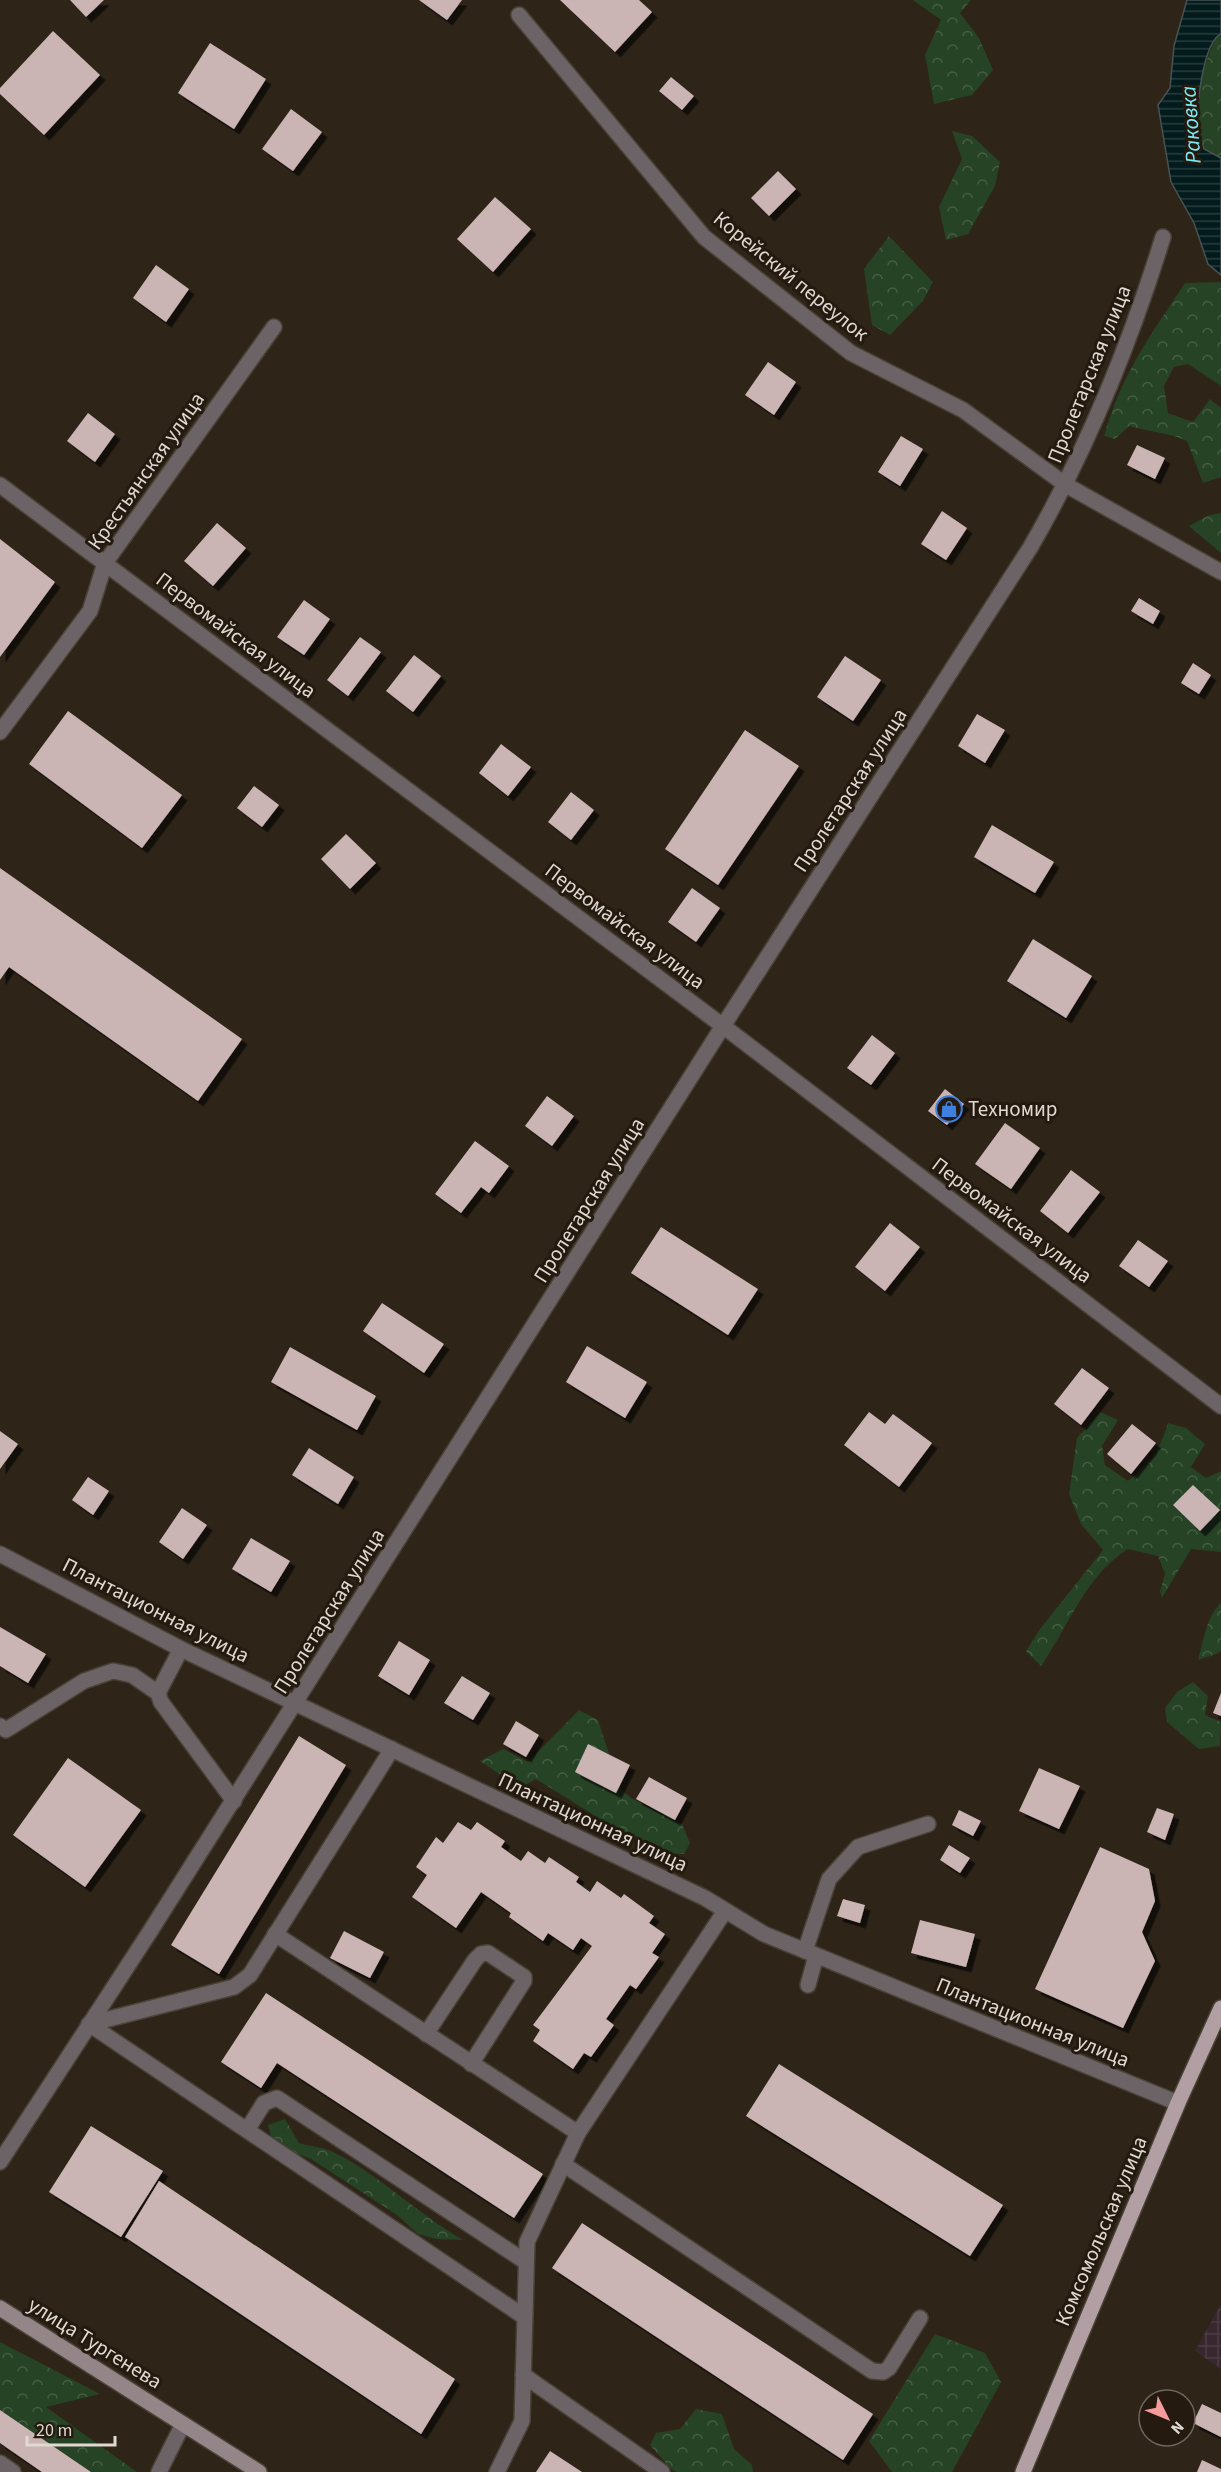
<svg xmlns="http://www.w3.org/2000/svg" width="1221" height="2472" font-family="'Source Sans 3',sans-serif">
  <defs>
    <pattern id="industrial-grid" width="8" height="8" patternUnits="userSpaceOnUse" patternTransform="scale(1.5)"><rect width="8" height="8" fill="#392730"/><path d="M0 4h8M4 0v8" fill="none" stroke="#4c3c43"/></pattern>
    <pattern id="forest-crowns" width="20" height="18" patternUnits="userSpaceOnUse" patternTransform="scale(1.5)"><rect width="20" height="18" fill="#264326"/><path d="M2 6a3 3 0 1 1 6 0M12 15a3 3 0 1 1 6 0" fill="none" stroke="#455e44"/></pattern>
    <pattern id="water-rules" width="6" height="5" patternUnits="userSpaceOnUse" patternTransform="scale(1.5)"><rect width="6" height="5" fill="#041b1d"/><path d="M0 2.5h6" fill="none" stroke="#283c3d"/></pattern>
    <filter id="shadow"><feDropShadow dx="5.5" dy="5.5" stdDeviation="0" flood-color="#0009"/></filter>
  </defs>
  <rect width="100%" height="100%" fill="#2e2418"/>
  <path fill="url(#industrial-grid)" d="M1221 2304V2369L1195 2351Z"/>
  <g fill="url(#forest-crowns)">
    <path d="M913 0H971L960 13 979 38 993 70 972 95 934 104 925 55 941 20Z"/>
    <path d="M1221 34V158L1204 149C1191 112 1200 71 1217 36Z"/>
    <path d="M952 131 972 136 1000 162 995 186 968 234 946 240 939 207 962 159Z"/>
    <path d="M889 236 933 282 923 301 890 335 872 325 864 269Z"/>
    <path d="M1221 282V386L1188 364 1174 367 1164 386 1168 413 1193 422 1210 399 1221 408V477L1203 483 1187 441C1168 432 1149 432 1129 426L1115 439 1104 436C1122 373 1150 336 1185 283Z"/>
    <path d="M1221 513V553L1189 526 1209 515Z"/>
    <path d="M1100 1412 1118 1420 1102 1446 1105 1465 1128 1481C1151 1462 1159 1452 1168 1423L1186 1428 1205 1444 1191 1467 1206 1478 1221 1471V1552L1191 1549 1162 1598 1160 1591 1165 1574 1158 1556 1128 1549C1085 1576 1069 1626 1041 1666L1026 1651 1040 1629 1103 1550 1081 1524 1069 1494 1077 1438Z"/>
    <path d="M1221 1603V1650L1219 1653 1198 1660C1203 1642 1207 1615 1221 1603Z"/>
    <path d="M1193 1682 1208 1696 1205 1715 1221 1722 1220 1746 1199 1749 1167 1722 1165 1708 1177 1692Z"/>
    <path d="M579 1710 598 1720 621 1790 631 1798 682 1824 690 1843 684 1854 655 1853 536 1779 520 1788 480 1761 503 1749 528 1762Z"/>
    <path d="M285 2119 299 2143C309 2146 321 2147 331 2151 376 2172 418 2214 463 2240L436 2239 418 2234 397 2215 311 2159 292 2152 272 2139 268 2125Z"/>
    <path d="M935 2334 985 2353 1001 2382 952 2472H892L869 2441Z"/>
    <path d="M0 2342 100 2394 46 2407 137 2472H91L0 2410Z"/>
    <path d="M696 2409 722 2414 734 2449 752 2465 753 2472H677L671 2469 650 2445 656 2433 680 2429Z"/>
  </g>
  <path fill="url(#water-rules)" stroke="#465453" stroke-width="1.5" d="M1187 0H1221V34C1203 42 1196 109 1197 127 1198 134 1202 142 1204 149L1221 158V275L1208 264 1194 223 1171 182 1158 105 1170 88 1174 46Z"/>
  <g fill="#cbb5b4" filter="url(#shadow)">
    <path d="M70 0H104L86 17Z"/>
    <path d="M419 0H462L447 20Z"/>
    <path d="M560 0H639L652 12 615 52Z"/>
    <path d="M53 31 100 75 44 135 0 94V88Z"/>
    <path d="M210 43 266 79 234 129 178 93Z"/>
    <path d="M671 77 694 96 682 110 659 91Z"/>
    <path d="M291 109 322 132 293 171 262 149Z"/>
    <path d="M778 171 796 189 769 216 751 198Z"/>
    <path d="M495 197 531 229 493 272 457 239Z"/>
    <path d="M156 265 189 289 166 322 133 298Z"/>
    <path d="M768 362 796 382 774 415 745 395Z"/>
    <path d="M88 413 115 434 95 462 67 441Z"/>
    <path d="M901 436 923 449 900 486 878 472Z"/>
    <path d="M1137 445 1165 458 1155 479 1127 465Z"/>
    <path d="M942 511 967 528 946 560 921 544Z"/>
    <path d="M217 523 246 548 213 586 184 561Z"/>
    <path d="M0 539 55 582 0 657Z"/>
    <path d="M1139 598 1160 611 1153 624 1131 611Z"/>
    <path d="M304 600 330 619 304 655 277 637Z"/>
    <path d="M360 637 381 652 348 696 327 680Z"/>
    <path d="M414 655 441 676 413 712 386 691Z"/>
    <path d="M845 656 881 680 853 721 817 697Z"/>
    <path d="M1193 663 1211 675 1199 694 1181 683Z"/>
    <path d="M68 711 182 795 142 848 29 764Z"/>
    <path d="M977 714 1005 730 985 763 958 746Z"/>
    <path d="M745 730 799 766 718 885 665 849Z"/>
    <path d="M501 744 531 767 508 796 479 773Z"/>
    <path d="M254 786 279 805 262 827 237 808Z"/>
    <path d="M571 792 594 810 571 840 548 822Z"/>
    <path d="M992 825 1054 862 1035 893 974 857Z"/>
    <path d="M346 834 376 863 350 889 321 859Z"/>
    <path d="M0 868 242 1039 198 1101 9 967 0 980Z"/>
    <path d="M692 888 720 908 696 942 668 922Z"/>
    <path d="M1033 939 1092 976 1066 1018 1007 981Z"/>
    <path d="M872 1035 895 1053 871 1085 847 1068Z"/>
    <path d="M945 1089 964 1104 947 1125 928 1111Z"/>
    <path d="M547 1096 574 1116 552 1146 525 1126Z"/>
    <path d="M1005 1123 1040 1148 1011 1189 975 1164Z"/>
    <path d="M475 1141 509 1166 489 1193 481 1187 461 1213 435 1194Z"/>
    <path d="M1071 1170 1100 1192 1068 1233 1040 1211Z"/>
    <path d="M890 1223 920 1247 885 1291 855 1267Z"/>
    <path d="M661 1227 758 1289 728 1335 631 1273Z"/>
    <path d="M1138 1240 1168 1261 1149 1287 1119 1266Z"/>
    <path d="M382 1303 444 1344 424 1373 363 1331Z"/>
    <path d="M587 1346 647 1382 625 1418 566 1382Z"/>
    <path d="M290 1347 376 1396 357 1430 271 1382Z"/>
    <path d="M1082 1368 1109 1388 1081 1425 1054 1404Z"/>
    <path d="M869 1412 885 1424 893 1414 932 1443 899 1487 844 1445Z"/>
    <path d="M1132 1424 1156 1443 1131 1474 1107 1454Z"/>
    <path d="M0 1431 18 1444 0 1469Z"/>
    <path d="M309 1448 354 1477 338 1504 292 1475Z"/>
    <path d="M88 1477 109 1491 93 1515 72 1500Z"/>
    <path d="M1193 1485 1220 1510 1200 1531 1173 1505Z"/>
    <path d="M182 1508 207 1525 183 1559 159 1542Z"/>
    <path d="M251 1538 290 1561 271 1592 232 1569Z"/>
    <path d="M0 1627 46 1654 28 1683 0 1666Z"/>
    <path d="M399 1641 430 1660 409 1695 378 1676Z"/>
    <path d="M462 1676 490 1693 473 1720 444 1703Z"/>
    <path d="M1221 1693V1716L1213 1713Z"/>
    <path d="M516 1721 539 1735 526 1757 503 1744Z"/>
    <path d="M299 1736 346 1765 219 1974 171 1945Z"/>
    <path d="M588 1744 630 1765 616 1793 575 1772Z"/>
    <path d="M68 1758 141 1810 85 1887 13 1835Z"/>
    <path d="M1039 1768 1080 1786 1059 1829 1019 1811Z"/>
    <path d="M649 1777 687 1798 675 1820 636 1799Z"/>
    <path d="M1157 1808 1174 1814 1165 1840 1147 1832Z"/>
    <path d="M959 1810 981 1821 973 1836 952 1825Z"/>
    <path d="M458 1822 471 1830 477 1822 505 1841 501 1847 521 1861 528 1851 545 1863 549 1857 579 1877 576 1882 590 1892 597 1881 621 1898 624 1894 654 1916 649 1923 665 1934 652 1953 659 1957 636 1989 630 1985 606 2019 614 2025 591 2057 584 2053 573 2069 533 2041 540 2030 533 2025 592 1946 581 1938 573 1950 548 1933 543 1941 509 1917 511 1913 481 1892 456 1928 412 1897 427 1875 416 1867 436 1837 443 1843Z"/>
    <path d="M949 1845 970 1858 960 1873 940 1860Z"/>
    <path d="M1100 1847 1149 1869 1155 1901 1142 1932 1155 1961 1123 2028 1035 1989Z"/>
    <path d="M843 1899 865 1905 860 1923 837 1916Z"/>
    <path d="M920 1920 975 1934 966 1967 911 1953Z"/>
    <path d="M344 1931 384 1952 370 1978 330 1958Z"/>
    <path d="M266 1993 543 2174 514 2218 277 2063 261 2088 221 2062Z"/>
    <path d="M779 2064 1003 2205 970 2256 746 2116Z"/>
    <path d="M91 2126 163 2171 121 2237 49 2192Z"/>
    <path d="M159 2181 455 2379 421 2434 125 2237Z"/>
    <path d="M582 2223 873 2414 843 2460 552 2268Z"/>
    <path d="M1202 2404 1221 2413V2437L1193 2423Z"/>
    <path d="M0 2410 91 2472H42L0 2443Z"/>
    <path d="M550 2451 582 2472H536Z"/>
    <path d="M1202 2460 1221 2469V2472H1197Z"/>
  </g>
  <g fill="none" stroke-linecap="round" stroke-linejoin="round">
    <g stroke="#4a4136" stroke-width="18">
      <g id="service">
        <path d="M519 15 704 237 851 353 963 410 1066 485 1221 572"/>
        <path d="M105 563 274 327"/>
        <path d="M158 1693 181 1649"/>
        <path d="M0 1726 6 1730 84 1681 113 1671 132 1675 158 1693 161 1702 234 1801"/>
        <path d="M275 1934 578 2133"/>
        <path d="M805 1951 829 1879 858 1847 928 1824"/>
        <path d="M808 1985 816 1956"/>
        <path d="M89 2024 523 2316"/>
        <path d="M89 2024 234 1987 250 1975 392 1749"/>
        <path d="M426 2034 475 1960 481 1954 488 1953 524 1977V1981L471 2064"/>
        <path d="M247 2130 264 2103 277 2098 526 2262"/>
        <path d="M563 2164 872 2371 883 2372 889 2368 920 2318"/>
        <path d="M523 2375 662 2472"/>
        <path d="M0 2463 13 2472"/>
        <path d="M159 2472 183 2424"/>
        <path d="M497 2472 522 2421 527 2242 578 2133 725 1911"/>
      </g>
    </g>
    <g stroke="#4a4136" stroke-width="18">
      <g id="minor">
        <path d="M0 485 723 1026 1221 1406"/>
        <path d="M0 732 90 611 105 563"/>
        <path d="M0 1554 181 1649 705 1898 764 1934 1178 2103"/>
        <path d="M0 2162 151 1930 723 1026 1030 548C1087 450 1130 344 1163 237"/>
      </g>
    </g>
    <g stroke="#4a4136" stroke-width="18">
      <path id="secondary" d="M0 2308 259 2472"/>
    </g>
    <g stroke="#4a4136" stroke-width="18">
      <path id="primary" d="M1023 2472 1178 2103 1221 2008"/>
    </g>
    <use href="#service" stroke="#6b6365" stroke-width="15"/>
    <use href="#minor" stroke="#6b6365" stroke-width="15"/>
    <use href="#secondary" stroke="#938588" stroke-width="15"/>
    <use href="#primary" stroke="#b19fa4" stroke-width="15"/>
  </g>
  <defs>
    <g id="shop-ring" transform="scale(1.35)"><circle r="9.5" fill="#241a0f" stroke="#3f7fe0" stroke-width="1.5"/><path d="M-5-2.5h2.3a2.7 3.5 0 0 1 5.4 0H5L5.5 6h-11ZM-1.5-2.5h3a1.5 2.3 0 0 0-3 0Z" fill="#3f7fe0"/></g>
  </defs>
  <g fill-rule="evenodd">
    <use href="#shop-ring" x="949" y="1109"/>
  </g>
  <g text-anchor="middle" stroke-width="6" stroke-linejoin="round" paint-order="stroke">
    <g font-size="21" fill="#dfd9d1" stroke="#241a0f">
      <text transform="translate(791 276) rotate(39)" y="7">Корейский переулок</text>
      <text transform="translate(1089 374) rotate(-68)" y="7">Пролетарская улица</text>
      <text transform="translate(146 471) rotate(-55)" y="7">Крестьянская улица</text>
      <text transform="translate(236 635) rotate(37)" y="7">Первомайская улица</text>
      <text transform="translate(850 790) rotate(-57)" y="7">Пролетарская улица</text>
      <text transform="translate(625 926) rotate(37)" y="7">Первомайская улица</text>
      <text transform="translate(589 1200) rotate(-58)" y="7">Пролетарская улица</text>
      <text transform="translate(1012 1220) rotate(37)" y="7">Первомайская улица</text>
      <text transform="translate(156 1610) rotate(27)" y="7">Плантационная улица</text>
      <text transform="translate(329 1611) rotate(-58)" y="7">Пролетарская улица</text>
      <text transform="translate(593 1822) rotate(25)" y="7">Плантационная улица</text>
      <text transform="translate(1033 2022) rotate(22)" y="7">Плантационная улица</text>
      <text transform="translate(1101 2231) rotate(-67)" y="7">Комсомольская улица</text>
      <text transform="translate(95 2343) rotate(32)" y="7">улица Тургенева</text>
    </g>
    <g font-size="21" fill="#dfd9d1" stroke="#241a0f" text-anchor="start">
      <text x="968" y="1116">Техномир</text>
    </g>
    <g font-size="22" font-style="italic" fill="#7aebf6" stroke="#241a0f">
      <text transform="translate(1190 125) rotate(-94)" y="8">Раковка</text>
    </g>
  </g>
  <g transform="translate(1167 2418) rotate(133)"><circle r="28" fill="#241a0f" stroke="#6f665d" stroke-width="1.5"/>
  <path d="M0-4.5L10 22L0 15L-10 22Z" fill="#f59b9c"/>
  <text y="-9" font-size="16" font-weight="bold" text-anchor="middle" fill="#dfd9d1">N</text>
  </g>
  <path d="M27 2436v9h88v-9" fill="none" stroke="#dfd9d1" stroke-width="3"/>
  <text x="36" y="2436" font-size="18" fill="#dfd9d1" stroke="#241a0f" stroke-width="4.5" paint-order="stroke">20 m</text>
</svg>
